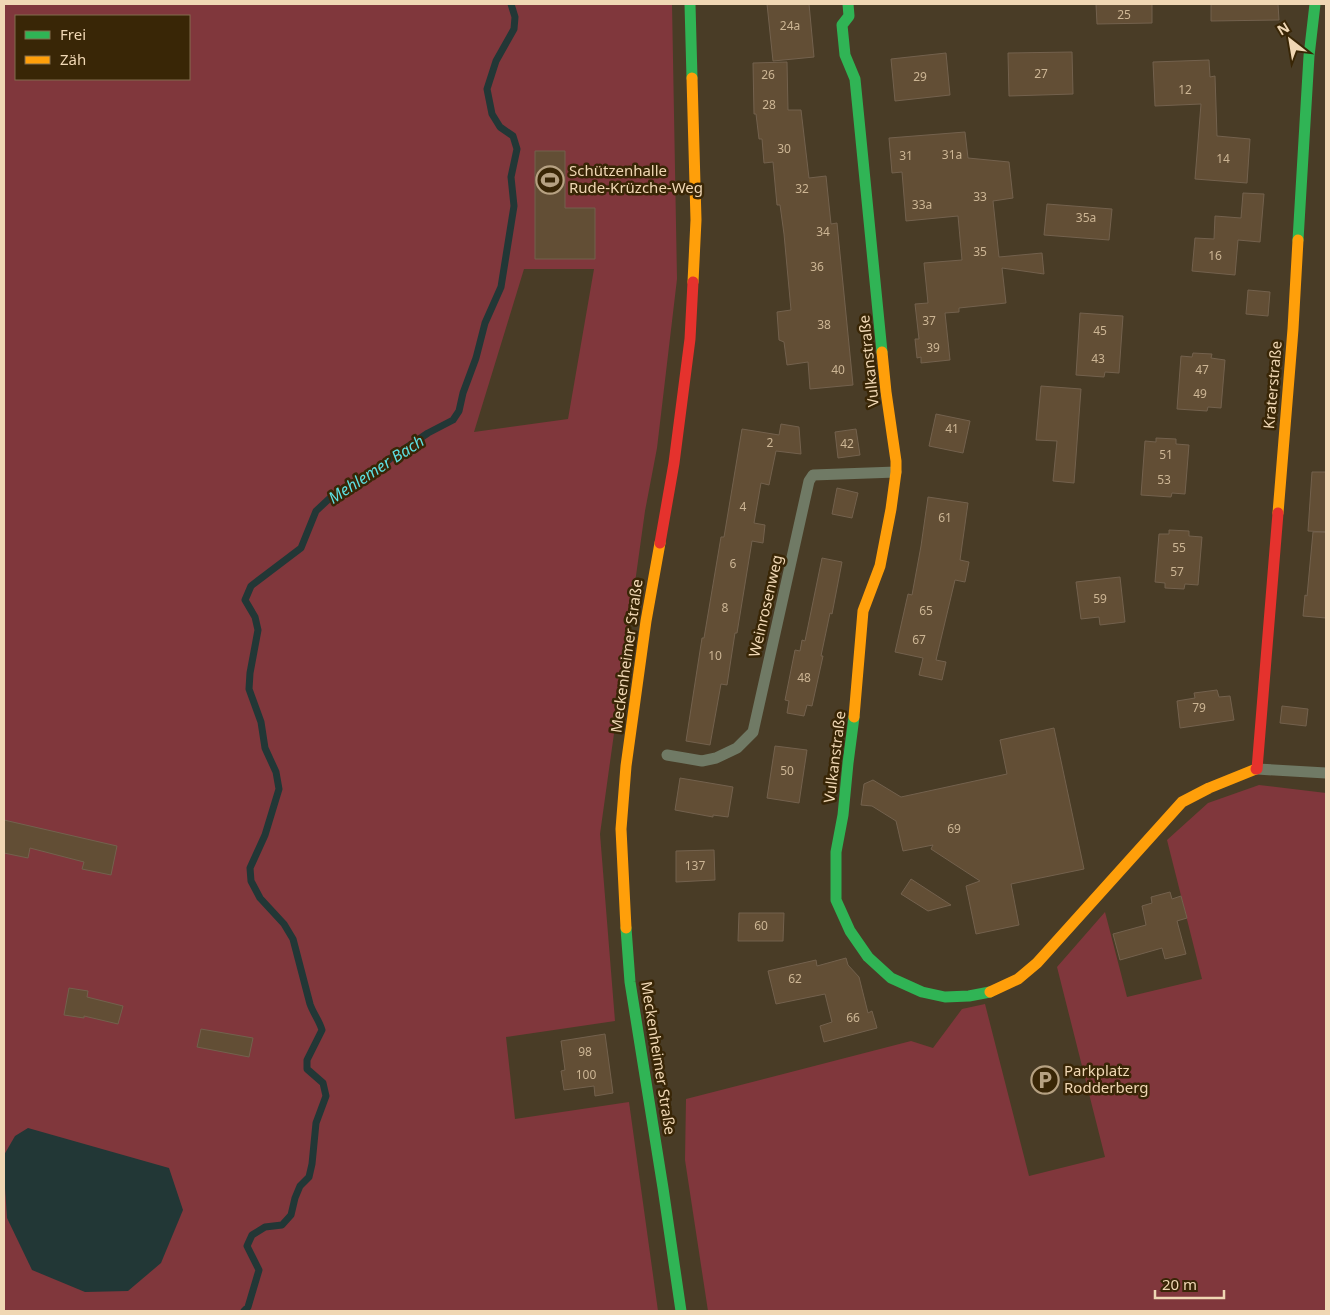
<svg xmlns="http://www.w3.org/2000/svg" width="1330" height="1315" font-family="'Noto Sans',sans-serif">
  <rect width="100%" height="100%" fill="#493c26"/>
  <g fill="#80373c" fill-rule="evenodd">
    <path d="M4 4H672L677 279 657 448 645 511 600 834 615 1021 506 1037 515 1119 629 1102 658 1311H4ZM16 16H189V79H16ZM524 269H594L568 419 474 432Z"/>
    <path d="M1259 785 1326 793V1311H708L685 1160 686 1099 911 1041 933 1048 962 1009 985 1004 1029 1176 1105 1157 1057 967 1105 912 1127 997 1202 979 1167 840 1208 803Z"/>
  </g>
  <path fill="#223736" d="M28 1128 169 1168 183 1210 161 1263 128 1291 85 1292 32 1270 7 1218 4 1173V1155L15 1136Z"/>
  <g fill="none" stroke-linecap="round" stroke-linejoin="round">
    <path stroke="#223736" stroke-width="7" d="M244 1311 248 1307 259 1270 247 1246 252 1235 265 1227 282 1225 291 1215 295 1198 300 1186 309 1177 312 1164 316 1123 326 1096 323 1083 307 1069V1060L322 1030C319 1020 313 1013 310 1004L293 939 284 924 260 898 251 881 250 868 265 835 279 789 276 772 265 748 261 722 249 689 250 673 258 630 255 617 245 600 251 586 301 548 316 511 331 497 346 487 360 484 391 458 428 433 453 420 459 411 463 393 476 358 485 323 501 287 514 206 511 177 517 149 513 136 500 127 492 114 487 89 496 61 514 29 515 17 511 4"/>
  </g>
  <g fill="#624e35" stroke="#73614d">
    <path d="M767 4H809L814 57 773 61Z"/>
    <path d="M1096 4H1152V23L1097 24Z"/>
    <path d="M1211 4H1278L1279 20 1211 21Z"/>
    <path d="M1072 52 1073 94 1009 96 1008 53Z"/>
    <path d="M946 53 950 95 895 101 891 59Z"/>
    <path d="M1209 60 1210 77 1215 76 1217 136 1250 139 1247 183 1195 179 1201 104 1155 106 1153 62Z"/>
    <path d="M787 62 788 110H801L809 178 826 176 831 224 837 223 853 385 810 389 808 362 787 365 784 342 779 340 777 312 791 310 784 234 780 205H777L773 162 764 163 762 139H759L756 114H754L753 63Z"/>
    <path d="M965 132 968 158 1009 162 1013 198 993 201 999 257 1042 253 1044 274 1002 268 1006 303 959 308V312L945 313 950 360 921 363V357L917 358 915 339H919L915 304 928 303 924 263 962 260 958 216 906 221 902 172 892 173 889 138Z"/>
    <path d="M535 151H565V208H595V259H535Z"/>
    <path d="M1243 193 1264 194 1260 242 1238 240 1235 275 1192 271 1195 238 1214 239 1215 216 1241 218Z"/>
    <path d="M1047 204 1112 209 1109 240 1044 235Z"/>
    <path d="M1248 290 1270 292 1268 316 1246 314Z"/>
    <path d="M1080 313 1123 316 1119 373 1105 372 1104 377 1076 375Z"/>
    <path d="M1193 353 1212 354 1211 358 1225 360 1221 408 1208 407 1207 411 1177 409 1181 356 1192 357Z"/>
    <path d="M1041 386 1081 389 1074 483 1053 481 1057 441 1036 440Z"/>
    <path d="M936 414 970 421 963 453 929 446Z"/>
    <path d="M781 424 799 427 801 454 776 451 769 485 761 483 754 523 765 525 763 543 752 541 737 633H735L727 685 721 684 710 745 686 741 702 638H704L721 537H724L742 429 779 435Z"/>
    <path d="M856 429 860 455 838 458 835 432Z"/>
    <path d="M1156 438 1176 439V444L1189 445 1185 494 1172 493 1171 497 1141 495 1145 441 1156 442Z"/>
    <path d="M1312 472H1326V618L1303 616 1305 595 1307 596 1313 532H1326L1308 531Z"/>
    <path d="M837 488 858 493 852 518 832 514Z"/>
    <path d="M928 497 968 503 960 560 969 562 965 582 955 580 936 660 946 662 942 680 919 675 923 658 895 652 908 594 912 595 921 546Z"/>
    <path d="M1169 530 1189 531V536L1202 537 1198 585 1185 584 1184 589 1165 588V583L1155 582 1159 534H1169Z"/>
    <path d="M822 558 842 562 832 614 830 613 821 656H823L812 706 807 705 804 716 787 713 789 701 785 700 795 650 800 651 802 640 805 641Z"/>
    <path d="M1120 577 1125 622 1100 625 1099 617 1081 619 1076 582Z"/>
    <path d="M1217 690 1219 697 1230 696 1234 720 1180 728 1177 701 1195 698 1194 693Z"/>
    <path d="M1282 706 1308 709 1306 726 1280 723Z"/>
    <path d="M1054 728 1084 869 1011 884 1019 925 976 934 966 886 980 881 931 849 933 845 903 851 896 821 872 806 861 805 864 784 873 780 901 797 1007 774 1000 740Z"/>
    <path d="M775 746 807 750 799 803 767 798Z"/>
    <path d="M680 778 733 787 728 817 713 815V817L675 810Z"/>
    <path d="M4 820 117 846 111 875 82 869 84 862 30 848 28 858 4 853Z"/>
    <path d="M714 850 715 880 676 882V851Z"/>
    <path d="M911 879 951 905 928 911 901 894Z"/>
    <path d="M1170 892 1172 899 1181 896 1187 918 1177 921 1186 954 1165 959 1162 948 1120 960 1113 934 1146 925 1142 906 1152 903 1151 897Z"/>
    <path d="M739 913H784L783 941H738Z"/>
    <path d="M846 958 848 965 859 977 868 1013 872 1011 877 1028 824 1042 820 1026 832 1022 825 994 776 1004 768 971 816 960 817 966Z"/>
    <path d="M69 988 88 991 87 997 123 1006 118 1024 84 1016V1018L64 1015Z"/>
    <path d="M201 1029 253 1038 249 1057 197 1047Z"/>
    <path d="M605 1034 613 1093 595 1096 594 1086 564 1090 561 1071 565 1070 561 1041Z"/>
  </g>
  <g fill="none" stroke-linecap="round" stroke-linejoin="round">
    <g stroke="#707a65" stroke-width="11">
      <path d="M667 755 702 761 716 758 737 748 753 732 809 481 813 475 896 472"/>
      <path d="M1257 769 1326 773"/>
    </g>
    <g stroke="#30b455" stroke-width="11">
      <path d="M690 4 692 78"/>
      <path d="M848 4 849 16 842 25 845 55 855 79 882 352"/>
      <path d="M1298 240 1309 56 1315 4"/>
      <path d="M854 717 848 763 843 815 836 852V900L850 931 868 957 891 978 922 992 945 997 969 996 990 992"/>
      <path d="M626 928 630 982 663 1188 681 1311"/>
    </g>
    <g stroke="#ff9f0a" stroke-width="11">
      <path d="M692 78 696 220 693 282"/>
      <path d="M1278 513 1293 329 1298 240"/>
      <path d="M854 717 863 611 880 566 891 509 896 472V461L886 392 882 352"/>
      <path d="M626 928 621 829 626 766 646 621 660 543"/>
      <path d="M990 992 1018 979 1037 963 1182 802 1209 788 1256 769"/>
    </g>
    <g stroke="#e5322d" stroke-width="11">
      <path d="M660 543 674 463 690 339 693 282"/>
      <path d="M1256 769H1257L1278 513"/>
    </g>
  </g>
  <defs>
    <g id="stadium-ring" transform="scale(1.4375)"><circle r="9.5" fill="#392606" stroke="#b6a182" stroke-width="1.5"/><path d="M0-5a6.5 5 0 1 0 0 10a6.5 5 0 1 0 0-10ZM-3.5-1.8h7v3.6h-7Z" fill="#b6a182"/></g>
    <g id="parking-ring" transform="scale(1.4375)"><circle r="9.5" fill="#392606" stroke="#b6a182" stroke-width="1.5"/><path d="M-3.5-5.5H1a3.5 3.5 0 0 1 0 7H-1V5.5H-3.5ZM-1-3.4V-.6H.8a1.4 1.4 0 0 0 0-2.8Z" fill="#b6a182"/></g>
  </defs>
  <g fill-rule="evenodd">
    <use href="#stadium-ring" x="550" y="180"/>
    <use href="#parking-ring" x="1045" y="1080"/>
  </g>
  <g text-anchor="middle" stroke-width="5" stroke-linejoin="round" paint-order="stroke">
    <g font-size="12" fill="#ccb594">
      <text x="1124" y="19">25</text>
      <text x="790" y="30">24a</text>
      <text x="1041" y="78">27</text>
      <text x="768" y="79">26</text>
      <text x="920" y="81">29</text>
      <text x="1185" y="94">12</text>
      <text x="769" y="109">28</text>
      <text x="784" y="153">30</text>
      <text x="952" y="159">31a</text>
      <text x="906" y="160">31</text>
      <text x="1223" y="163">14</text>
      <text x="802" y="193">32</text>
      <text x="980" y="201">33</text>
      <text x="922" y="209">33a</text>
      <text x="1086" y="222">35a</text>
      <text x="823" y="236">34</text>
      <text x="980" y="256">35</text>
      <text x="1215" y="260">16</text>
      <text x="817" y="271">36</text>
      <text x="929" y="325">37</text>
      <text x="824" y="329">38</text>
      <text x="1100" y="335">45</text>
      <text x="933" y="352">39</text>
      <text x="1098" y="363">43</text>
      <text x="838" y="374">40</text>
      <text x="1202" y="374">47</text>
      <text x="1200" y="398">49</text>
      <text x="952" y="433">41</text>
      <text x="770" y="447">2</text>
      <text x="847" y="448">42</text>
      <text x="1166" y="459">51</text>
      <text x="1164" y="484">53</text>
      <text x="743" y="511">4</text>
      <text x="945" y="522">61</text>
      <text x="1179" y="552">55</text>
      <text x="733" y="568">6</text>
      <text x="1177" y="576">57</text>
      <text x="1100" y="603">59</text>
      <text x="725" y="612">8</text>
      <text x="926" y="615">65</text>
      <text x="919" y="644">67</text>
      <text x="715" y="660">10</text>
      <text x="804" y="682">48</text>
      <text x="1199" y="712">79</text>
      <text x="787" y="775">50</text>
      <text x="954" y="833">69</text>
      <text x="695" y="870">137</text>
      <text x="761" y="930">60</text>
      <text x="795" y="983">62</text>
      <text x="853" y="1022">66</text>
      <text x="585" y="1056">98</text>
      <text x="586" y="1079">100</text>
    </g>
    <g font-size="15" fill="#f0d7b4" stroke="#392606" text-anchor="start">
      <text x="569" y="176">Schützenhalle<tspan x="569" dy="17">Rude-Krüzche-Weg</tspan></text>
      <text x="1064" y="1076">Parkplatz<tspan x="1064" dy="17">Rodderberg</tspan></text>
    </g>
    <g font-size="15" fill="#f0d7b4" stroke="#392606">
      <text transform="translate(869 361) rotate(-96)" y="5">Vulkanstraße</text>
      <text transform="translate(1273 385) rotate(-85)" y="5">Kraterstraße</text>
      <text transform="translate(766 606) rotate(-77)" y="5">Weinrosenweg</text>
      <text transform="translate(627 656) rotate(-82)" y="5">Meckenheimer Straße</text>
      <text transform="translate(835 757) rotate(-83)" y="5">Vulkanstraße</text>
      <text transform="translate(658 1058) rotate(81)" y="5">Meckenheimer Straße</text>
    </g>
    <g font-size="16" font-style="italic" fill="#5de0e1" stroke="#392606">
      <text transform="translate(376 469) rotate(-33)" y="6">Mehlemer Bach</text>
    </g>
  </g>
  <rect width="1330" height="1315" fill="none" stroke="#f0d7b4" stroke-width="10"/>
  <rect x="15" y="15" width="175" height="65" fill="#392606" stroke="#826d4c"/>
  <rect x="25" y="31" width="25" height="8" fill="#30b455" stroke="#826d4c"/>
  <text x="60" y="40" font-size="15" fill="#f0d7b4">Frei</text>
  <rect x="25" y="56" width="25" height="8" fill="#ff9f0a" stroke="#826d4c"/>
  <text x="60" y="65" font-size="15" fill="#f0d7b4">Zäh</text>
  <g transform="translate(1290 40) rotate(329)" stroke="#392606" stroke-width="4" paint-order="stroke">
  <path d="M0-4L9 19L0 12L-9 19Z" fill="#f0d7b4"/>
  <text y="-8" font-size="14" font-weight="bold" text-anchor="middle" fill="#f0d7b4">N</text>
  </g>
  <path d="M1155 1290v8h69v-8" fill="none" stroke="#f0d7b4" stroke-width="2.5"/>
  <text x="1162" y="1290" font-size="15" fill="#f0d7b4" stroke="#392606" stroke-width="4" paint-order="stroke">20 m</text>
</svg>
